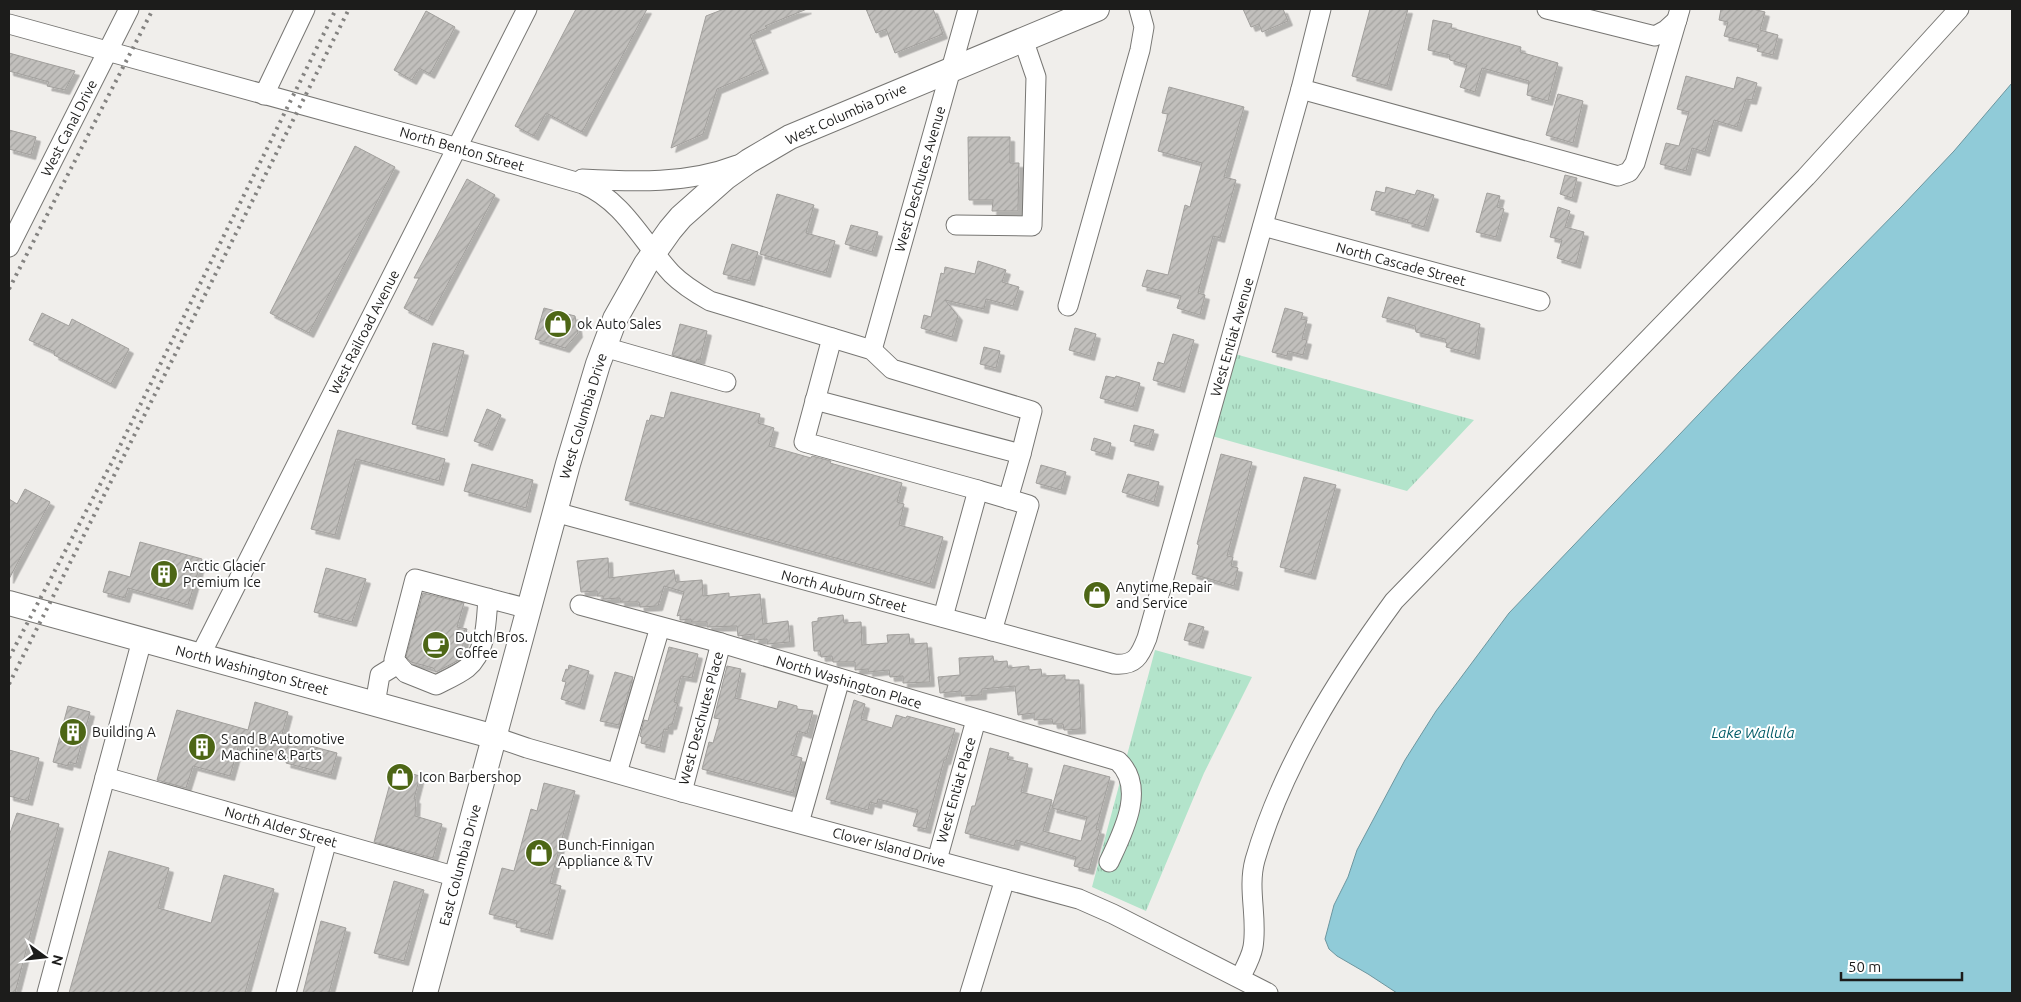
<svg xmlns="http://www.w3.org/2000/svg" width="2021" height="1002" font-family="Ubuntu,sans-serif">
  <defs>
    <pattern id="grass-tufts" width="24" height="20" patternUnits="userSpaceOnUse" patternTransform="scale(1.25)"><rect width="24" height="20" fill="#b3e4cb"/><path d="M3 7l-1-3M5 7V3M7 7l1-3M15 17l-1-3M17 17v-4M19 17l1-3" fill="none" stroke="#99c3ae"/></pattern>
    <pattern id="building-hatch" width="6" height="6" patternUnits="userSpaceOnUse" patternTransform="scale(1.25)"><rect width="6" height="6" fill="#c1bfbc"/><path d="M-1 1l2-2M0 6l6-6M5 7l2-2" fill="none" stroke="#a5a4a1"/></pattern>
    <filter id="shadow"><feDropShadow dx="4.5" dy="4.5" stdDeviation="0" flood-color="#0004"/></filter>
  </defs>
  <rect width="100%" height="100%" fill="#f0eeeb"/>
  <g fill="url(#grass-tufts)">
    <path d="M1235 354 1474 420 1407 491 1212 436Z"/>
    <path d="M1155 650 1252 677 1204 773 1146 911 1092 887Z"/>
  </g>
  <path fill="#90cbd8" stroke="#6d969f" d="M2012 83V993H1397L1368 974 1337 956 1329 949 1325 939 1334 905 1348 877 1357 850 1405 760 1436 711 1509 613 1742 369 1902 206 1954 151Z"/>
  <g fill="url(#building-hatch)" stroke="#a19f9c" filter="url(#shadow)">
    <path d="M576 9H647L582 132 546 113 534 136 515 126Z"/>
    <path d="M724 9H807L765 26 767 28 750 35 764 69 717 89 703 134 671 148 706 16Z"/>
    <path d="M866 9H933L943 34 895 53 886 29 876 33Z"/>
    <path d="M1243 9H1283L1288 21 1262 32 1259 24 1251 27Z"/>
    <path d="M1370 9H1408L1387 86 1352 76Z"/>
    <path d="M1721 9H1753L1765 12 1760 30 1778 35 1773 55 1757 51 1759 45 1724 36 1728 22 1719 20Z"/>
    <path d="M426 11 455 27 430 74 419 68 412 80 394 70Z"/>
    <path d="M1433 20 1452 24 1451 28 1521 47 1520 52 1558 63 1548 101 1527 95 1529 81 1482 68 1475 92 1460 87 1467 65 1450 60 1449 58 1450 55 1428 50Z"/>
    <path d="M9 53 45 63 75 71 65 90 47 86 49 82 9 71Z"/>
    <path d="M1686 76 1734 89 1737 77 1757 83 1752 100 1746 99 1737 127 1714 120 1705 152 1692 148 1686 171 1660 164 1666 143 1679 146 1689 112 1677 109Z"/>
    <path d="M1169 87 1244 107 1224 177 1236 180 1220 238 1213 236 1198 293 1205 295 1200 315 1177 308 1181 296 1142 286 1147 270 1168 275 1185 205 1190 207 1202 163 1158 151 1168 114 1162 113Z"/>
    <path d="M1558 94 1583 101 1573 143 1546 135Z"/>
    <path d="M9 130 36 137 31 155 9 149Z"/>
    <path d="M968 137H1010V163H1019L1018 211H992L993 200H969Z"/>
    <path d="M355 146 395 167 309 333 270 313Z"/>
    <path d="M1565 175 1577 178 1572 198 1560 194Z"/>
    <path d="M467 179 495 195 428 321 404 308 419 278H414Z"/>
    <path d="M1386 187 1415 195 1417 190 1434 195 1424 227 1407 222 1408 220 1371 210 1376 191 1385 193Z"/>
    <path d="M1487 193 1500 196 1497 207 1504 209 1496 237 1476 232Z"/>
    <path d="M777 194 814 205 806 233 835 241 826 273 760 254Z"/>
    <path d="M1558 207 1570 211 1565 227 1584 232 1576 264 1557 258 1562 240 1550 237Z"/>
    <path d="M851 225 878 232 872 252 845 244Z"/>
    <path d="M732 244 758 252 750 281 723 274Z"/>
    <path d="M978 261 1006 270 1002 282 1019 287 1013 306 986 299 984 309 945 300 958 316 952 337 921 328 924 315 931 317 941 273 944 274 945 267 975 274Z"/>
    <path d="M1388 297 1480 324 1475 355 1446 347 1447 343 1445 342V339L1416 332 1415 326 1382 317Z"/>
    <path d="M544 308 575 316 578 333 565 348 535 339Z"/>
    <path d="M1285 308 1303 313 1301 319 1307 320 1302 339 1307 340 1303 355 1288 351 1287 356 1272 352Z"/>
    <path d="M42 313 69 326 72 319 129 349 111 384 54 355 55 352 29 340Z"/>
    <path d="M680 324 707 331 700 360 697 359 696 362 672 355Z"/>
    <path d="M1075 328 1096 334 1090 356 1069 350Z"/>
    <path d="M1173 334 1194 340 1180 388 1153 380 1158 362 1164 364Z"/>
    <path d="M433 343 464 351 443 432 412 424Z"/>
    <path d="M984 347 1000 351 996 368 980 364Z"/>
    <path d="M1106 376 1115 378 1116 376 1140 383 1133 407 1100 398Z"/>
    <path d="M671 392 760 414 758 423 774 428 769 446 811 458 812 456 831 461 830 463 902 483 897 502 904 504 899 525 943 537 930 584 625 500 647 420 649 421 651 415 664 418Z"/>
    <path d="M487 409 501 415 488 446 474 441Z"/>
    <path d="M1134 425 1154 430 1149 446 1130 441Z"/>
    <path d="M338 430 445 459 439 481 356 459 335 535 311 529Z"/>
    <path d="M1094 438 1111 443 1108 455 1091 450Z"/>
    <path d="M1221 454 1252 462 1227 556 1233 557 1231 566 1238 568 1234 586 1192 574 1199 545 1197 544Z"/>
    <path d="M472 464 533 480 526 508 464 491Z"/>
    <path d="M1041 465 1066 472 1061 490 1036 483Z"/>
    <path d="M1128 474 1159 482 1154 502 1122 492Z"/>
    <path d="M1304 477 1336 485 1311 575 1280 567Z"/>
    <path d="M25 489 50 502 9 579V499L17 504Z"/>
    <path d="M140 542 202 559 188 605 128 588 125 598 103 592 109 571 130 577Z"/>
    <path d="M608 558 609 578 674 570 676 582 702 580 703 596 729 593V597L760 594 763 624 788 621 790 642 767 644V639L754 640V634L738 636 737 626 707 627V622H691V619L680 620V615L677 616 684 592 664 586 658 606 640 607 639 602H620V598L603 599V596H597V591L581 592 577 561Z"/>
    <path d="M326 568 366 579 352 622 314 612Z"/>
    <path d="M423 593 464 603 457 627 467 629 459 660 436 672 433 668 411 662 406 657Z"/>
    <path d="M843 615 844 623 861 622 862 645 888 643 887 635 909 634 910 644 927 643 930 682 903 683V676L890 677 889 670 868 672V669L855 670V662H833L832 656 821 657 820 651H814L812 622 818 621V618Z"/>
    <path d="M1189 623 1204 627 1199 644 1184 640Z"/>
    <path d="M669 647 698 654 692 678 681 676 674 702 678 703 672 725H669L668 730 664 729 660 748 641 743 642 737 640 736 644 720 648 721 655 697Z"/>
    <path d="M993 656 994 662 1007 661 1008 668 1029 666V670L1041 669 1042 676 1065 675V680H1079L1081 729 1064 730 1063 724H1053L1052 719 1034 720V713L1018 715 1015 686 982 689V695L961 696V691L940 693 938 677 960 675 959 658Z"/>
    <path d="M569 665 589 671 580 705 561 699 566 682 562 681 566 669 568 670Z"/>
    <path d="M727 666 741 669 735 698 777 709 779 701 797 706V709L813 711 807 734 798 731 791 755 802 758 793 793 702 769 709 742 713 743 720 719 714 718Z"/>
    <path d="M615 672 633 677 619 725 600 721Z"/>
    <path d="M854 700 865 704 861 719 892 728 896 715 906 718 907 716 955 729 946 760H944L926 829 913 826 918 810 878 799 877 804 870 802 868 810 826 799Z"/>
    <path d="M255 702 288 712 281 738 337 753 331 775 286 763 288 757 239 744 230 776 193 766 186 788 157 780 177 710 248 730Z"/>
    <path d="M68 706 90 712 76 764 69 762 68 766 53 762Z"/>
    <path d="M990 748 1009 753 1007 759 1028 764 1021 792 1052 800 1043 831 1081 841 1087 817 1052 808 1064 765 1110 777 1096 829 1100 830 1089 870 1074 866 1076 857 1016 840 1014 846 965 833 972 806H975Z"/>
    <path d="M9 750 39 758 28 801 9 796Z"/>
    <path d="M394 769 420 776 414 799H416L415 816 442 824 433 858 374 842Z"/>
    <path d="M544 783 575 791 550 883 561 886 548 935 516 927 517 921 489 914 502 868 514 871 531 809 537 811Z"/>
    <path d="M17 813 59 824 15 993H9V836Z"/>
    <path d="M109 851 169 868 158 908 211 923 224 875 274 889 245 993H69Z"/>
    <path d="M394 881 424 890 404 961 374 953Z"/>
    <path d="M321 921 346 928 329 993H303Z"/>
  </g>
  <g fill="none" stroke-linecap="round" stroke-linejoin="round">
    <g stroke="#777673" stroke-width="21">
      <g id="minor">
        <path d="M1547 9 1655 36 1666 30 1677 20"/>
        <path d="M9 24 430 140 583 184C625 202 642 242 672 274 683 285 696 293 710 301L872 350 892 369 1032 411 1021 454"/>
        <path d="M1301 89 1618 176 1629 172 1635 163 1680 9"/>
        <path d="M264 95 305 9"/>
        <path d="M582 179C634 182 688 184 737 165"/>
        <path d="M956 225 1032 226 1036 77 1023 39"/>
        <path d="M1263 226 1540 301"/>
        <path d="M9 247 129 9"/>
        <path d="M1068 306 1140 50 1144 27 1139 9"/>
        <path d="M832 338 804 442 978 490 943 617"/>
        <path d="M604 347 726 382"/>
        <path d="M872 350 968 9"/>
        <path d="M815 400 1021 454 1008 499"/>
        <path d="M978 490 1029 505 992 631"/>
        <path d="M555 512 1114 664C1135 666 1140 656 1147 638L1301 89 1321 9"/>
        <path d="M488 598C486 622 487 651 467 668 458 675 446 680 436 685L406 673 394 660 415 579 529 609"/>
        <path d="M580 605 721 643 1118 761C1147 788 1122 834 1109 862"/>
        <path d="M200 656 527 9"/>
        <path d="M375 704 380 675 398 664"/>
        <path d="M495 737 527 748 682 792 1079 899 1113 914 1268 993"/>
        <path d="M617 773 660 627"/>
        <path d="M105 777 457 877"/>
        <path d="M682 792 721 643"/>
        <path d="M799 823 840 679"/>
        <path d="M937 860 976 720"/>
        <path d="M1240 978C1245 968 1251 958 1253 947 1258 918 1247 889 1255 860 1282 767 1337 679 1394 601L1806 177 1959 9"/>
        <path d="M47 993 142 640"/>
        <path d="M286 993 327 840"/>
        <path d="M970 993 1005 879"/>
      </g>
    </g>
    <g stroke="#777673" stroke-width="26">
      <g id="major">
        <path d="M9 603 495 737"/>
        <path d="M425 993 568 464 598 364 615 319 646 264 670 230 681 217 725 178 749 161 790 137 1097 9"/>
      </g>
    </g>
    <use href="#minor" stroke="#fff" stroke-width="19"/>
    <use href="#major" stroke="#fff" stroke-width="24"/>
    <g stroke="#848381" stroke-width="4" stroke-dasharray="2.5 5" stroke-linecap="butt">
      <path d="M9 289 153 9"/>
      <path d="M9 658 113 460 336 9"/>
      <path d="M9 684 349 9"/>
    </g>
  </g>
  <defs>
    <g id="shop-disc" transform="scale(1.4375)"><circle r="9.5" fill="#4d6616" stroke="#fff"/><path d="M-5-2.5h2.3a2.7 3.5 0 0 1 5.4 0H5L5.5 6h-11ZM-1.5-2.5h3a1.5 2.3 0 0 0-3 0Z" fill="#fff"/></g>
    <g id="building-disc" transform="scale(1.4375)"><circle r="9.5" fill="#4d6616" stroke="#fff"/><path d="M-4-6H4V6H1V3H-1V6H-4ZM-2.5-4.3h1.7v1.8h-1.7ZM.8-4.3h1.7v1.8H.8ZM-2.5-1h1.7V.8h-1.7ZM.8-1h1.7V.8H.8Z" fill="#fff"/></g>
    <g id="cafe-disc" transform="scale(1.4375)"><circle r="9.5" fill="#4d6616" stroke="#fff"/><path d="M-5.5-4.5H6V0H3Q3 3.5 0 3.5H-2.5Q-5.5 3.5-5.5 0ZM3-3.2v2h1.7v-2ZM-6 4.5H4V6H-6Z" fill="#fff"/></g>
  </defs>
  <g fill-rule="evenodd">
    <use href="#shop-disc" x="558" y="324"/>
    <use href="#building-disc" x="164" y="574"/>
    <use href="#shop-disc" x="1097" y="595"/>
    <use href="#cafe-disc" x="436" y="645"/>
    <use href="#building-disc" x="73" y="732"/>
    <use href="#building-disc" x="202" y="747"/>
    <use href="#shop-disc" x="400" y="777"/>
    <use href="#shop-disc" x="539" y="853"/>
  </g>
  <g text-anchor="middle" stroke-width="4" stroke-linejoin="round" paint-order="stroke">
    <g font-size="14" fill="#1c1c1b" stroke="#fff">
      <text transform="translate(846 114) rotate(-24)" y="5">West Columbia Drive</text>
      <text transform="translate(69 128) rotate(-63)" y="5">West Canal Drive</text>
      <text transform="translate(462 149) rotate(16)" y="5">North Benton Street</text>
      <text transform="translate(920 179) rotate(-74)" y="5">West Deschutes Avenue</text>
      <text transform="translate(1401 264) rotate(15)" y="5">North Cascade Street</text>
      <text transform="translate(364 332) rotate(-63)" y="5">West Railroad Avenue</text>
      <text transform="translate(1232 337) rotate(-74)" y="5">West Entiat Avenue</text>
      <text transform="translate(583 416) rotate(-73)" y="5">West Columbia Drive</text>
      <text transform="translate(844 591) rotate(15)" y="5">North Auburn Street</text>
      <text transform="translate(252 670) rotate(15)" y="5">North Washington Street</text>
      <text transform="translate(849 682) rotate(17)" y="5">North Washington Place</text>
      <text transform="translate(701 718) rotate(-75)" y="5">West Deschutes Place</text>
      <text transform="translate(956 790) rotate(-74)" y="5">West Entiat Place</text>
      <text transform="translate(281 827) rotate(16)" y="5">North Alder Street</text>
      <text transform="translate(889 847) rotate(15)" y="5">Clover Island Drive</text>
      <text transform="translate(460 865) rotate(-75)" y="5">East Columbia Drive</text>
    </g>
    <g font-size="14" fill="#1c1c1b" stroke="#fff" text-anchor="start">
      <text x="577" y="329">ok Auto Sales</text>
      <text x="183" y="571">Arctic Glacier<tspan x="183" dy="16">Premium Ice</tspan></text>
      <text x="1116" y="592">Anytime Repair<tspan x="1116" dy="16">and Service</tspan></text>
      <text x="455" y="642">Dutch Bros.<tspan x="455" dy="16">Coffee</tspan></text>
      <text x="92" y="737">Building A</text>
      <text x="221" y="744">S and B Automotive<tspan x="221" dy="16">Machine &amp; Parts</tspan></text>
      <text x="419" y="782">Icon Barbershop</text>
      <text x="558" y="850">Bunch-Finnigan<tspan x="558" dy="16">Appliance &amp; TV</tspan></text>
    </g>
    <g font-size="15" font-style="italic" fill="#035c69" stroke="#fff">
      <text x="1753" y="738">Lake Wallula</text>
    </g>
  </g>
  <rect width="2021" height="1002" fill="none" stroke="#1c1c1b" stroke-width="20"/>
  <g transform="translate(45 957) rotate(105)" stroke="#ffffff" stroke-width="4" paint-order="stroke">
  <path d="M0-4L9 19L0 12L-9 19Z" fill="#1c1c1b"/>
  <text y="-8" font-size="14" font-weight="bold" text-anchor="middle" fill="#1c1c1b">N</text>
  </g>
  <path d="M1841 972v8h121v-8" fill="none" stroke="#1c1c1b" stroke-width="2.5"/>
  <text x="1848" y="972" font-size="15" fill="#1c1c1b" stroke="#ffffff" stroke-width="4" paint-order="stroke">50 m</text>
</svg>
